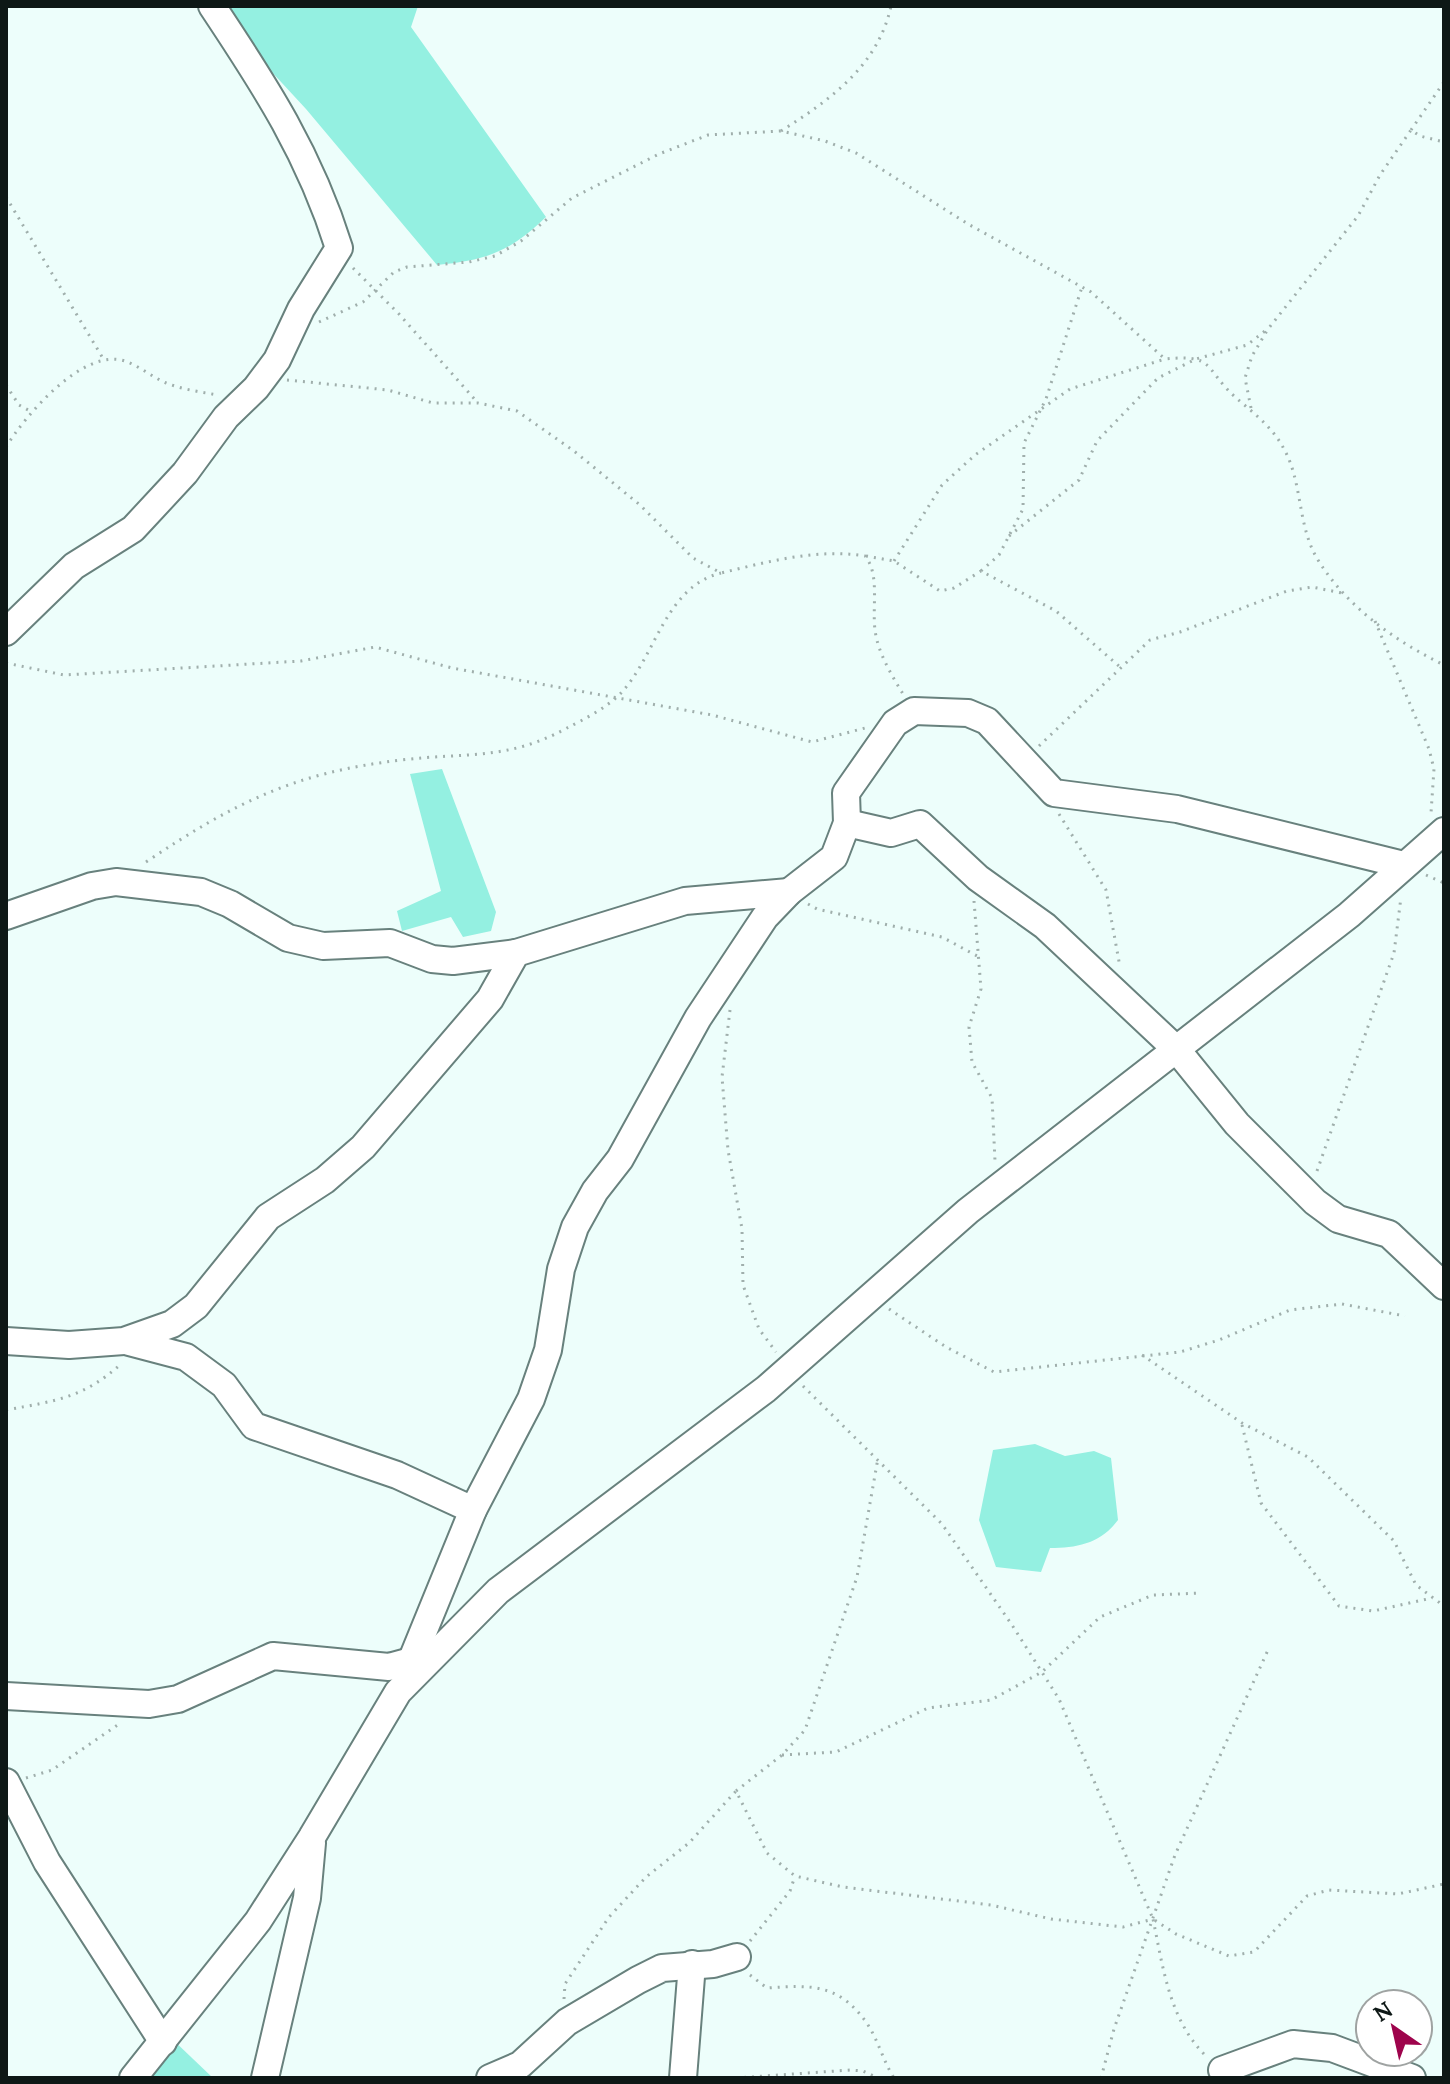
<svg xmlns="http://www.w3.org/2000/svg" width="1450" height="2084" font-family="Lora,serif">
  <rect width="100%" height="100%" fill="#edfefb"/>
  <g fill="#94f0e1">
    <path d="M217 6H418L411 27 546 217C510 252 487 260 437 265L306 109 233 30Z"/>
    <path d="M442 769 496 912 491 931 463 937 451 917 402 931 397 911 441 891 410 774Z"/>
    <path d="M1035 1444 1065 1456 1094 1451 1111 1458 1118 1520C1101 1543 1078 1548 1050 1548L1041 1572 996 1567 979 1520 993 1450Z"/>
    <path d="M170 2037 213 2078H134Z"/>
  </g>
  <g fill="none" stroke-linecap="round" stroke-linejoin="round">
    <g stroke="#68817d" stroke-width="30">
      <g id="minor">
        <path d="M6 632 74 566 133 529 185 473 226 417 256 388 277 360 301 309 339 248C310 155 266 87 212 6"/>
        <path d="M847 823 891 833 920 824 978 878 1045 926 1177 1050 1237 1124 1315 1202 1338 1219 1389 1234 1444 1286"/>
        <path d="M6 916 92 886 116 882 201 892 230 904 288 938 323 946 390 943 432 959 453 961 516 953"/>
        <path d="M6 1341 69 1345 124 1341 172 1324 196 1306 268 1217 325 1180 363 1147 490 999 516 953 685 901 789 892"/>
        <path d="M129 1342 186 1357 224 1385 254 1426 397 1475 473 1510"/>
        <path d="M406 1674 473 1510 531 1399 548 1350 561 1269 575 1227 595 1191 620 1159 698 1018 765 917 789 892 834 857 847 823 846 793 895 723 914 711 968 713 987 721 1054 793 1177 809 1404 865"/>
        <path d="M6 1696 149 1704 178 1699 273 1656 389 1667 422 1658"/>
        <path d="M6 1782 47 1862 163 2042"/>
        <path d="M1222 2070 1293 2044 1332 2048 1412 2078"/>
        <path d="M133 2078 258 1921 312 1837 398 1692 498 1591 766 1389 968 1211 1349 915 1444 831"/>
        <path d="M265 2078 307 1898 312 1843"/>
        <path d="M490 2078 520 2065 567 2022 638 1980 662 1968 713 1964 737 1957"/>
        <path d="M683 2078 692 1964"/>
      </g>
    </g>
    <g stroke="#a0afac" stroke-width="3" stroke-dasharray="2 6" stroke-linecap="butt">
      <path d="M1411 130 1444 82"/>
      <path d="M781 131C830 100 878 66 891 6"/>
      <path d="M6 197 104 360"/>
      <path d="M353 268 399 314 478 403"/>
      <path d="M319 322 363 302 394 272 407 267 469 262 495 256 521 241 572 198 659 154 708 135 781 131 825 141 856 153 968 224 1091 292 1165 359C1215 354 1204 368 1234 396 1252 412 1272 426 1284 449 1303 483 1297 526 1318 560 1347 607 1395 641 1444 665"/>
      <path d="M287 380 388 390 433 403H478L517 411 574 451 640 505 693 558 721 573C767 562 817 548 865 556 880 574 872 606 875 630 878 653 891 674 903 694"/>
      <path d="M6 385 19 405 30 411"/>
      <path d="M1251 408 1245 378 1252 356 1268 329 1358 216 1380 175 1411 130 1420 136 1444 142"/>
      <path d="M6 447C25 416 83 347 125 361 139 366 151 376 164 382 180 389 200 392 218 395"/>
      <path d="M1009 536 1079 480 1097 441 1158 378 1196 359 1247 345 1265 331"/>
      <path d="M866 556 894 561 940 591 954 588 981 571 1056 611 1120 667"/>
      <path d="M894 561 942 485 975 455 1070 389 1165 359"/>
      <path d="M981 571 999 555 1023 509 1024 443 1046 399 1082 287"/>
      <path d="M1375 621 1429 749 1434 769 1431 813"/>
      <path d="M6 663 64 675 301 661 375 647 452 668 712 715 812 742 865 728"/>
      <path d="M1039 746 1150 640 1180 632 1287 591 1312 587 1342 593"/>
      <path d="M1059 814 1106 890 1120 967"/>
      <path d="M146 862C234 803 295 772 402 760 466 752 507 761 567 728 583 720 606 708 619 695 656 658 664 587 721 573"/>
      <path d="M1426 875 1444 883"/>
      <path d="M974 901 981 989 969 1027 972 1062 992 1098 995 1161"/>
      <path d="M808 904 817 909 942 937 979 957"/>
      <path d="M730 1010 722 1077 728 1150 742 1229 743 1285 759 1329 776 1352"/>
      <path d="M1317 1171 1394 953 1401 897"/>
      <path d="M889 1309 946 1347 994 1372 1180 1352 1219 1340 1290 1310 1342 1304 1405 1316"/>
      <path d="M1142 1355 1242 1423 1308 1457 1394 1541 1416 1585 1444 1606"/>
      <path d="M803 1386 942 1524 1012 1625 1059 1699 1153 1919 1176 1934 1229 1956 1254 1952 1307 1896 1329 1890 1398 1894 1444 1884"/>
      <path d="M6 1410C55 1401 84 1398 122 1363"/>
      <path d="M1242 1425 1261 1503 1339 1606 1373 1611 1432 1598"/>
      <path d="M782 1755 836 1752 928 1708 991 1700 1042 1672 1100 1617 1153 1595 1201 1593"/>
      <path d="M26 1778 52 1770 119 1724"/>
      <path d="M736 1791 782 1755 805 1730 857 1577 878 1458"/>
      <path d="M750 1941 790 1891 795 1876"/>
      <path d="M750 1975 767 1988C810 1985 838 1983 866 2022 878 2039 883 2061 894 2078"/>
      <path d="M564 1999 565 1984 609 1917 646 1877 689 1843 736 1791 767 1853 795 1876 843 1887 991 1905 1051 1919 1123 1927 1153 1919C1163 1967 1169 2019 1205 2055"/>
      <path d="M736 2078 850 2070 863 2071 878 2078"/>
      <path d="M1101 2078 1114 2029 1175 1855 1268 1650"/>
    </g>
    <use href="#minor" stroke="#fff" stroke-width="26"/>
  </g>
  <rect width="1450" height="2084" fill="none" stroke="#0e1816" stroke-width="16"/>
  <g transform="translate(1394 2028) rotate(326)"><circle r="38" fill="#ffffff" stroke="#9fa3a2" stroke-width="2"/>
  <path d="M0-6L14 30L0 20L-14 30Z" fill="#9e044c"/>
  <text y="-12" font-size="22" font-weight="bold" text-anchor="middle" fill="#0e1816">N</text>
  </g>
</svg>
